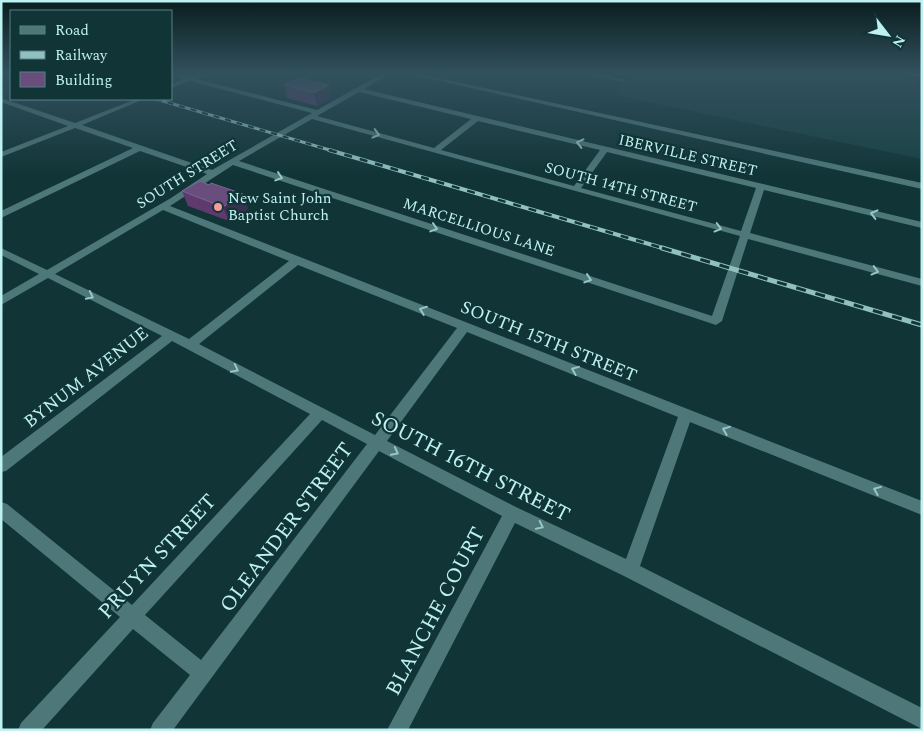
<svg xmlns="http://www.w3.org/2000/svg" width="923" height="731" font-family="Spectral,serif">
  <rect width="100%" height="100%" fill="#113537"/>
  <path fill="#184243" d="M634 73H892L916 79 922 96V159L614 95Z"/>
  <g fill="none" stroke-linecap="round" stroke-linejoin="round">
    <g fill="#4d7779" fill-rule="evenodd">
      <path d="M171 73 190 77 200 73H209L196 79 317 110 383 73H391L364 89 922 222V228L764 190 750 233 922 279V286L748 239 722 321 716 325 233 165 170 206 922 501V515L690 422 640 566 922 708V729L624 576 515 523 408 730H387L502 516 379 451 173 730H150L153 723 190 675 133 629 42 730H18L21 723 120 617 1 519V502L7 504 132 605 310 414 172 341 6 471 1 472V457L162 336 48 278 1 305V296L39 274 1 255V248L47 270 171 198 207 174 140 151 1 218V211L133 148 75 128 1 157V152L68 126 1 102V98L75 123 136 99H144L82 125 212 170 312 113 190 81 171 88V84L183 79 171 76ZM359 92 471 119 434 148 317 116ZM312 119 740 236 712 316 239 161ZM478 121 600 150 574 186 441 150ZM607 152 756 188 741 231 581 188ZM163 210 289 261 189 339 55 274ZM298 265 457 328 375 435 199 344ZM467 332 678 417 626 559 518 508 387 441ZM322 420 367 444 201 660 145 615Z"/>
      <path d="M404 73H416L922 183V189Z"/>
      <path d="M583 73H596L625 80 622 82Z"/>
    </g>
    <path fill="#69dbdf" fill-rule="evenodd" d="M906 73H922V77L907 75Z"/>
    <g stroke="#91c0c1" stroke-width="3">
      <path id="rail-far2" d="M156 99 333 151"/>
    </g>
    <g stroke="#91c0c1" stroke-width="4">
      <path id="rail-far1" d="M329 150 666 249"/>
    </g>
    <g stroke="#91c0c1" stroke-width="5">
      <path id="rail" d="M662 248 922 325"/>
    </g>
    <use href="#rail-far2" stroke="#113537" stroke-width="2" stroke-dasharray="6" stroke-linecap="butt"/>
    <use href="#rail-far1" stroke="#113537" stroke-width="2.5" stroke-dasharray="8" stroke-linecap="butt"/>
    <use href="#rail" stroke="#113537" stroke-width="3" stroke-dasharray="10" stroke-linecap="butt"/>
  </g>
  <g fill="#5f3a6e">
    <path d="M299 78 331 98 317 106 287 98 284 85Z"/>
    <path d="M182 191 243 194 248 209 229 221 188 206Z"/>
  </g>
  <g fill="#3c3052">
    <path d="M329 85 331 98 317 106 314 93Z"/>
    <path d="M243 194 248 209 229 221 223 207Z"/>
  </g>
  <g fill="#694d7c" stroke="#77678f">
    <path d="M299 78 329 85 314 93 284 85Z"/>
    <path d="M200 181 209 185 211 183 243 194 223 207 182 191Z"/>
  </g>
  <defs><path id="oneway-chevron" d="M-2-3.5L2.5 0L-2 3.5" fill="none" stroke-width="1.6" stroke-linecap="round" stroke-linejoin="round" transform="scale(1.25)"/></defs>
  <g stroke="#96c6c8">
    <use href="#oneway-chevron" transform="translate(376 134) rotate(15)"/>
    <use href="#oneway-chevron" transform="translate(580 143) rotate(-166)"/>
    <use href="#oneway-chevron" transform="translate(279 177) rotate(18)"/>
    <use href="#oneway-chevron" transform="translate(874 214) rotate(-166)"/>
    <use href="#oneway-chevron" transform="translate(434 228) rotate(18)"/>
    <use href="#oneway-chevron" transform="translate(718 228) rotate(15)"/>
    <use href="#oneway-chevron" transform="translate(875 271) rotate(15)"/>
    <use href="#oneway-chevron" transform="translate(588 279) rotate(18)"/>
    <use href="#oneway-chevron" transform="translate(90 296) rotate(27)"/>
    <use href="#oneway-chevron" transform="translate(423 310) rotate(-159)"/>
    <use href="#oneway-chevron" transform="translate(235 369) rotate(27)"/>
    <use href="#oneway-chevron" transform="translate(575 370) rotate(-158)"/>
    <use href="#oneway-chevron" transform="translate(726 430) rotate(-158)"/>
    <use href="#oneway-chevron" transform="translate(395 452) rotate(27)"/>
    <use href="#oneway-chevron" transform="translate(877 490) rotate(-158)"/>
    <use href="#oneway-chevron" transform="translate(540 526) rotate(26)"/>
  </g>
  <linearGradient id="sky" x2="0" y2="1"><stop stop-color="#091d1e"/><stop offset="0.42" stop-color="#32515e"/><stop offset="1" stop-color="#32515e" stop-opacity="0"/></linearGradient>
  <rect width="923" height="175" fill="url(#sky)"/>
  <circle fill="#f59b9d" stroke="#113537" stroke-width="2" cx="218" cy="207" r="5"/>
  <g text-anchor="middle" stroke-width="4.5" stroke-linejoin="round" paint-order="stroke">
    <g font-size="15" fill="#bef1f2" stroke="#113537">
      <text transform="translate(688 155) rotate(13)" y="5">IBERVILLE STREET</text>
      <text transform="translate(187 174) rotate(-32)" y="5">SOUTH STREET</text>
      <text transform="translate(621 187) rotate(15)" y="5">SOUTH 14TH STREET</text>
      <text transform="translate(479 227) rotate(18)" y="5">MARCELLIOUS LANE</text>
    </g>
    <g font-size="15" fill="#bef1f2" stroke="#113537" text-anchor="start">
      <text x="228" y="203">New Saint John<tspan x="228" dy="17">Baptist Church</tspan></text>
    </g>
    <g font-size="18" fill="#bef1f2" stroke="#113537">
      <text transform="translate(549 341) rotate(22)" y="6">SOUTH 15TH STREET</text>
      <text transform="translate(86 377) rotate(-38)" y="6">BYNUM AVENUE</text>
    </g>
    <g font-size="21" fill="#bef1f2" stroke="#113537">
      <text transform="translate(471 466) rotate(27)" y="7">SOUTH 16TH STREET</text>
      <text transform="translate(286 527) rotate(-53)" y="7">OLEANDER STREET</text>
      <text transform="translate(157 556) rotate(-47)" y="7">PRUYN STREET</text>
      <text transform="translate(435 611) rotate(-62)" y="7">BLANCHE COURT</text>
    </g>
  </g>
  <rect width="923" height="731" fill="none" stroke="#bef1f2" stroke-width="5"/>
  <rect x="10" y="10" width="162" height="90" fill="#113537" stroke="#568082"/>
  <rect x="20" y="26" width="25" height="8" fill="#4d7779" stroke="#568082"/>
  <text x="55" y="35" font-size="15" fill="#bef1f2">Road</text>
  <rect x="20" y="51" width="25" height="8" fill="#91c0c1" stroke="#568082"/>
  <text x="55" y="60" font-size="15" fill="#bef1f2">Railway</text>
  <rect x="20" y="72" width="25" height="15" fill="#694d7c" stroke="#568082"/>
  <text x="55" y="85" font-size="15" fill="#bef1f2">Building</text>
  <g transform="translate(888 35) rotate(121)" stroke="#113537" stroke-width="4" paint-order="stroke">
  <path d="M0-4L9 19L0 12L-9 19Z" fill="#bef1f2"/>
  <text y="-8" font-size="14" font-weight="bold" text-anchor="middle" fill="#bef1f2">N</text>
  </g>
</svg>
